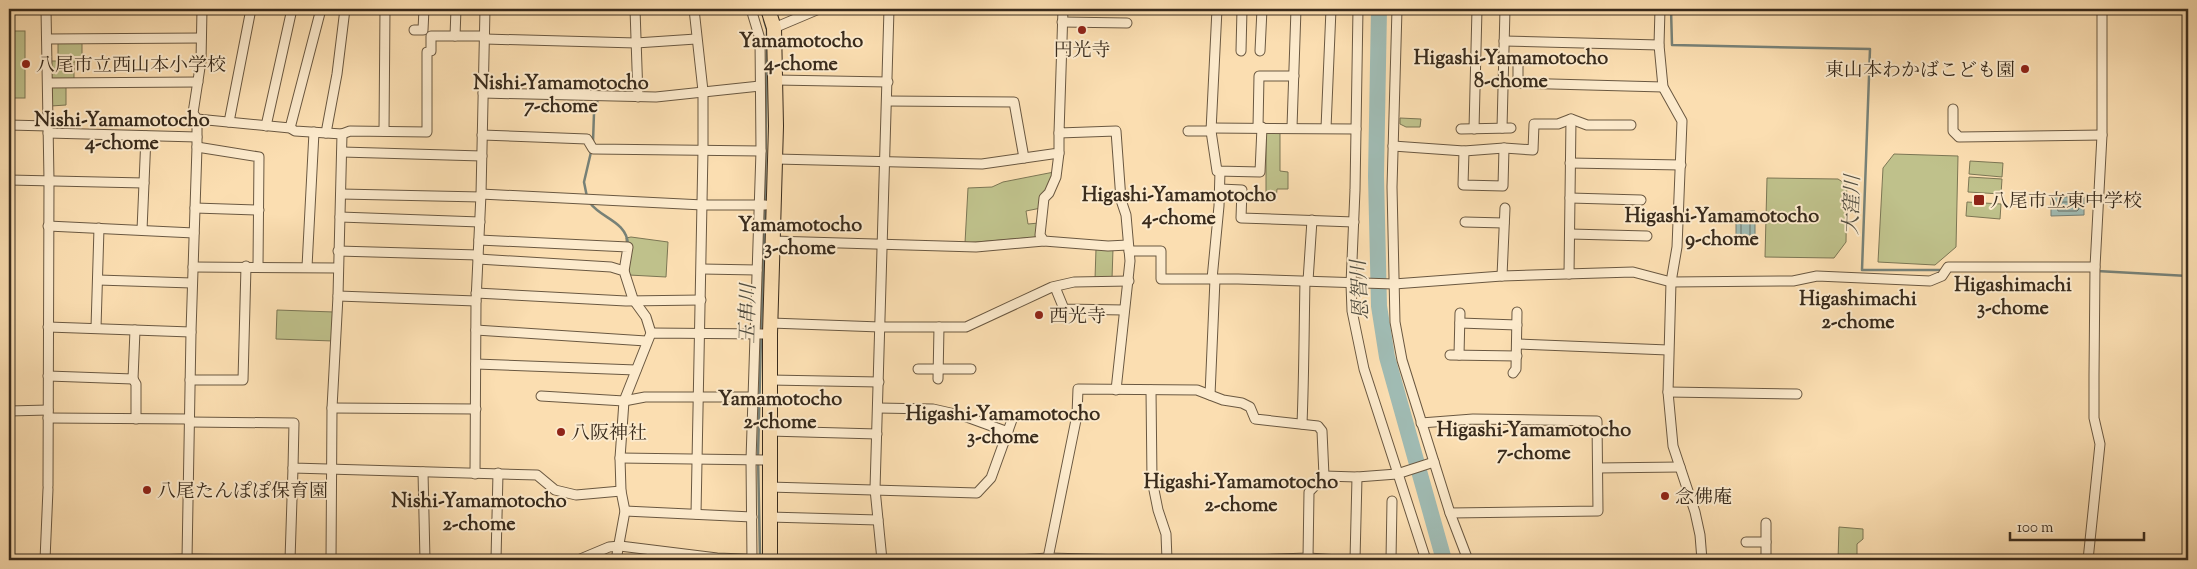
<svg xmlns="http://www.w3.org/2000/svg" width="2197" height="569" font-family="'Sorts Mill Goudy','Noto Serif JP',serif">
  <rect width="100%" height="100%" fill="#fbdeb1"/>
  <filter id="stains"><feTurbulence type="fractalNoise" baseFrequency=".004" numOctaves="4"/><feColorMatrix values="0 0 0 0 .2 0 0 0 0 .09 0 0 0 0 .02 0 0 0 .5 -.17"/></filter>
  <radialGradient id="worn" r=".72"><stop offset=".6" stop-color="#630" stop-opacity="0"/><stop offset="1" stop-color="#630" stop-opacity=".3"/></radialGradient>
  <g fill="#bfc18b" stroke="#7c7654">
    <rect x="9" y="31" width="16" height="67"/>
    <path d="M82 40V61L74 62V80H55L51 77V61H58V41Z"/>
    <path d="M53 86H66V105L51 106V89Z"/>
    <path d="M1400 118 1421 119 1420 127H1406L1400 124Z"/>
    <path d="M1266 131H1280V171L1288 172V189H1277L1276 200H1266Z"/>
    <path d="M1894 154 1958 156 1956 247 1935 265 1878 262 1883 168Z"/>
    <path d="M1970 161 2003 163 2002 177 1969 174Z"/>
    <path d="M1054 172 1048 190 1044 191 1041 208 1026 211 1028 224 1039 223 1038 237 965 243 968 188 992 187 1003 182Z"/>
    <path d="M1969 177 2002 179 2001 194 1968 192Z"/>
    <path d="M1767 178 1838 179 1847 185 1846 242 1834 258 1765 257Z"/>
    <path d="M1967 202 2001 204 2000 219 1966 216Z"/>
    <path d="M631 237 668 242 666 277 629 275C629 262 626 250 626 238Z"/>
    <path d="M1096 249H1113L1112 279H1095Z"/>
    <path d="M277 310 334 312 333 341 276 339Z"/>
    <path d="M1839 527 1863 529V539L1857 544V560H1838Z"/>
  </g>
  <g fill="#a0bbb3" stroke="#778177">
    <path d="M2051 197H2084V215L2051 216Z"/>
    <path d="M1755 211V244H1736V212Z"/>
  </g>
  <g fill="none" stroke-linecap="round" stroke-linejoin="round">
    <g stroke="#6c7368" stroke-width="1">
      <path d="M2058 202H2077L2079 209 2077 211H2058L2056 204Z"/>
      <path d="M1743 217 1750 219V237L1748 239 1741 237V219Z"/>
    </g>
    <g stroke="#778177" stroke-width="2.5">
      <path d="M1671 9 1672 45 1870 49 1862 270H1942"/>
      <path d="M593 142 594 113 598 99"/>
      <path d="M587 197 584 182 591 152"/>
      <path d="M590 203C602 219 626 221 628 244"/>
      <path d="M2097 271 2188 276"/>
      <path d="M761 331 765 213 767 30 764 20"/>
      <path d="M760 556 758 456 761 337"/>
    </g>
    <path stroke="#a0bbb3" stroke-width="16" d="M1379 9 1376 176 1379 306 1387 357 1444 560"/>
    <g stroke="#6a5841" stroke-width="11">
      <g id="street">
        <path d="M46 9 49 180 48 486"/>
        <path d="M635 9 638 97"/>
        <path d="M694 9 703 91V150L696 514"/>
        <path d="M751 9 760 39 761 151 751 460 752 560"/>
        <path d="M1063 9 1059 133 1116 131 1121 200 1126 215 1130 261 1116 390"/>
        <path d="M1217 9 1211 131 1217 171 1260 172 1262 127"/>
        <path d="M1358 9 1355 190 1351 284 1352 311 1364 369 1426 560"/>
        <path d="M1397 9 1392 187 1395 322 1402 360 1450 513 1468 560"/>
        <path d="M1660 9 1659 45 1663 87 1682 121 1677 247 1671 282 1668 392 1673 446 1695 512 1700 535 1702 560"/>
        <path d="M1062 22 1127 23"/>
        <path d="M774 28 819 9"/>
        <path d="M414 30H423L424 9"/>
        <path d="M455 36 456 9"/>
        <path d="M47 39 201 38"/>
        <path d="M485 39 636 43 696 39"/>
        <path d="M1504 41 1659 45"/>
        <path d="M1241 51 1242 9"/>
        <path d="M1260 51 1262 9"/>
        <path d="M1518 65V83L1663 87"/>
        <path d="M776 80 888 82"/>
        <path d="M48 83 198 82"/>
        <path d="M483 93 656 97 760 86"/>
        <path d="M887 101 1014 102 1024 158"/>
        <path d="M1953 109V131L1959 137 2102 135"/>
        <path d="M197 119 290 128 295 131 342 134 338 296 332 408 331 560"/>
        <path d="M229 122 251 9"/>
        <path d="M9 125 48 126"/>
        <path d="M266 126 292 9"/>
        <path d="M1258 127 1259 76H1294"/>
        <path d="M1292 127 1296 9"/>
        <path d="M290 128 321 9"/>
        <path d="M1211 128 1356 129"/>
        <path d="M1326 128 1331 9"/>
        <path d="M1502 128 1505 9"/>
        <path d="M1461 129 1511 128"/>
        <path d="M1474 129 1477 9"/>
        <path d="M384 131 385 9"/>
        <path d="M1188 131H1211"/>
        <path d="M48 133 197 137"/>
        <path d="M326 133 337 74 345 9"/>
        <path d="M342 134 350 131 427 132V52L431 51V36H485"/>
        <path d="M482 135 587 139 593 149 761 151"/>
        <path d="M1393 146 1464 151 1504 148 1533 150 1534 124H1558L1571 119 1587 125H1631"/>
        <path d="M197 147 259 157 258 266"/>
        <path d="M1464 151 1463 185 1503 186 1504 148"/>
        <path d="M342 152 482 156"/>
        <path d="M1059 153 1056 177 1049 193 1044 198 1040 235 1044 241 1108 246 1128 245"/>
        <path d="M776 159 982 164 1059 153V133"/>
        <path d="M1570 163 1681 165"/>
        <path d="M9 180 144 183"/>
        <path d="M1220 189 1242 190 1241 218 1354 222"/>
        <path d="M341 194 481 197"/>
        <path d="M481 194 703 205H765"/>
        <path d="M1570 198 1641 200"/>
        <path d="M195 208 259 210"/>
        <path d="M340 217 480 222"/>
        <path d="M1465 222 1504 223"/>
        <path d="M48 226 194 233"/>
        <path d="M142 230 146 136"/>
        <path d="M1570 234 1647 236"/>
        <path d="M479 240 628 247 624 271"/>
        <path d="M773 241 976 247 1044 241"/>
        <path d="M338 251 478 255"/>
        <path d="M1129 251H1161V279H1238L1394 284 1502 276 1633 272 1671 282 1793 281 1817 276 1930 281 1942 276 1948 267H2095"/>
        <path d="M478 259 611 267 624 271 633 299 646 317 651 333"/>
        <path d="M193 267 338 268"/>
        <path d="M307 267 314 132"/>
        <path d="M702 269 757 270"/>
        <path d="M1569 274 1571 119"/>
        <path d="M1502 276 1505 208"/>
        <path d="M1212 279 1219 206 1220 171"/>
        <path d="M98 280 192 283"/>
        <path d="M1308 281 1312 220"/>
        <path d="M1055 287 1064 309 1124 310"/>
        <path d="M476 293 626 301 701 300"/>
        <path d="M338 296 476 301"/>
        <path d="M771 323 880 327H966L1052 287 1074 282 1129 281"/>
        <path d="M1460 323 1517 325"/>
        <path d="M48 327 191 332"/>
        <path d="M96 328 99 228"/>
        <path d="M476 330 646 341"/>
        <path d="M1517 344 1668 350"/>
        <path d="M1450 355 1517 356"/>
        <path d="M1459 355 1460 313"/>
        <path d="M476 364 636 370"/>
        <path d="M918 369H971"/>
        <path d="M1513 373 1516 369 1517 312"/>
        <path d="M48 376 133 379 135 330"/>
        <path d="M133 379 136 384V419"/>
        <path d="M938 379 939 327"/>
        <path d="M190 380H243L246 266"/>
        <path d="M770 380 879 382"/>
        <path d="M1151 390 1152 480 1158 510 1166 534 1167 560"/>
        <path d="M1668 392 1797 394"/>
        <path d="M1210 395 1215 279"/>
        <path d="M541 396 624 401 645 397H753"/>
        <path d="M332 408 476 409"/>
        <path d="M878 408 933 409 964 416 1008 432"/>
        <path d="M9 411 48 410"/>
        <path d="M48 418 189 419"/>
        <path d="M189 422 294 423 293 468 537 475 555 490 576 495 621 491"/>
        <path d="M1421 423 1473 419 1597 421 1598 511 1450 513"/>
        <path d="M1302 424C1304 376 1304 329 1305 281"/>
        <path d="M769 431 877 434"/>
        <path d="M620 458 769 460"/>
        <path d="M1598 468 1680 467"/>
        <path d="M423 472 425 560"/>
        <path d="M475 474 476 301 481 194 485 9"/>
        <path d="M1324 476 1357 477 1397 474 1434 462"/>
        <path d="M769 487 977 493 991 478 1013 417"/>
        <path d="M625 511 752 517"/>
        <path d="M769 517 878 520"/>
        <path d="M1766 523V560"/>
        <path d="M1746 542H1766"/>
        <path d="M1048 558 1077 415 1078 389 1197 390 1223 400 1242 403 1250 407 1255 419 1318 426 1322 431 1324 476 1309 492 1308 558"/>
        <path d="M187 559 191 332 197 147V119L193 113 201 61 202 9"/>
        <path d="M45 560 48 489"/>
        <path d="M150 560 187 559 242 560"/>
        <path d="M290 560 293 468"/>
        <path d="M496 560 498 473"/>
        <path d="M578 560 609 547 620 546 717 558 772 560"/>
        <path d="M616 560 625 511 621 491 620 458 624 401 651 333 770 334"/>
        <path d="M882 560 875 489 889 9"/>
        <path d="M1017 560 1048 558 1128 560"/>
        <path d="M1251 560 1308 558 1339 560"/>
        <path d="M1355 560 1357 477"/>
        <path d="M1391 560 1392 501"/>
        <path d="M2088 560 2100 444 2094 418V375L2095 267 2102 135V9"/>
      </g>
    </g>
    <g stroke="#392b1c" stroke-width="16">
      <path id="primary" d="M768 9 774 28 776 126 770 334V560"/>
    </g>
    <use href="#street" stroke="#fceacc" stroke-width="9"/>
    <use href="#primary" stroke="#fbdeb1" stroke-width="14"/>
  </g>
  <g fill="#8f2418" stroke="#fceacc" stroke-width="2">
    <circle cx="1082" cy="30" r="5"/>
    <circle cx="26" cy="64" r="5"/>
    <circle cx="2025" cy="69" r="5"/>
    <rect x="1973" y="194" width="12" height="12" rx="2.5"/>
    <circle cx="1039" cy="315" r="5"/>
    <circle cx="561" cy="432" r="5"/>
    <circle cx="147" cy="490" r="5"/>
    <circle cx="1665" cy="496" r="5"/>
  </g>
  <g text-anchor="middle" stroke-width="4" stroke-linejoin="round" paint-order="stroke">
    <g font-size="19" fill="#392b1c" stroke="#fceacc" text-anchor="start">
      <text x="1082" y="56" text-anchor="middle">円光寺</text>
      <text x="36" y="71">八尾市立西山本小学校</text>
      <text x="2015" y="76" text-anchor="end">東山本わかばこども園</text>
      <text x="1990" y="207">八尾市立東中学校</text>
      <text x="1049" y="322">西光寺</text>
      <text x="571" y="439">八阪神社</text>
      <text x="157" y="497">八尾たんぽぽ保育園</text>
      <text x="1675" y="503">念佛庵</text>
    </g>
    <g font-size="20" font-weight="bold" fill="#392b1c" stroke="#fceacc">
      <text x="801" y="47">Yamamotocho<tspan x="801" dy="23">4-chome</tspan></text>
      <text x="1511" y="64">Higashi-Yamamotocho<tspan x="1511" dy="23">8-chome</tspan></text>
      <text x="561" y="89">Nishi-Yamamotocho<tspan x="561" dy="23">7-chome</tspan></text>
      <text x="122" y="126">Nishi-Yamamotocho<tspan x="122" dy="23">4-chome</tspan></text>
      <text x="1179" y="201">Higashi-Yamamotocho<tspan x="1179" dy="23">4-chome</tspan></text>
      <text x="1722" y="222">Higashi-Yamamotocho<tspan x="1722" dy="23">9-chome</tspan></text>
      <text x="800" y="231">Yamamotocho<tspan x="800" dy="23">3-chome</tspan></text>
      <text x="2013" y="291">Higashimachi<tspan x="2013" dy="23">3-chome</tspan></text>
      <text x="1858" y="305">Higashimachi<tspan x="1858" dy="23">2-chome</tspan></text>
      <text x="780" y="405">Yamamotocho<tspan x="780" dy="23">2-chome</tspan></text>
      <text x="1003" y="420">Higashi-Yamamotocho<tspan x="1003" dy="23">3-chome</tspan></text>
      <text x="1534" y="436">Higashi-Yamamotocho<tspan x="1534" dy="23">7-chome</tspan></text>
      <text x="1241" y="488">Higashi-Yamamotocho<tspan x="1241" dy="23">2-chome</tspan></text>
      <text x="479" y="507">Nishi-Yamamotocho<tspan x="479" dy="23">2-chome</tspan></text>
    </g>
    <g font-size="20" font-style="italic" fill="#534f42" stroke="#fceacc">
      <text transform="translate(1851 205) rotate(-88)" y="7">大窪川</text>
      <text transform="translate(1359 290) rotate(-93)" y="7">恩智川</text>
      <text transform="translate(747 314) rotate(-89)" y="7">玉串川</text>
    </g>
  </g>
  <rect width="2197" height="569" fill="none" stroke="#fbdeb1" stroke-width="30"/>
  <rect x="10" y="10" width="2177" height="549" fill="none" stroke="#392b1c" stroke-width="2.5"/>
  <rect x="15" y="15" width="2167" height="539" fill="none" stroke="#392b1c"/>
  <path d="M2010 532v8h134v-8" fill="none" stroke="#392b1c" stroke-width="2.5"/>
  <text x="2017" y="532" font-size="15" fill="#392b1c" stroke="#fceacc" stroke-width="4" paint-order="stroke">100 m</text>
  <rect width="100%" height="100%" filter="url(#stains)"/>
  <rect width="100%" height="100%" fill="url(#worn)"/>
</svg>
